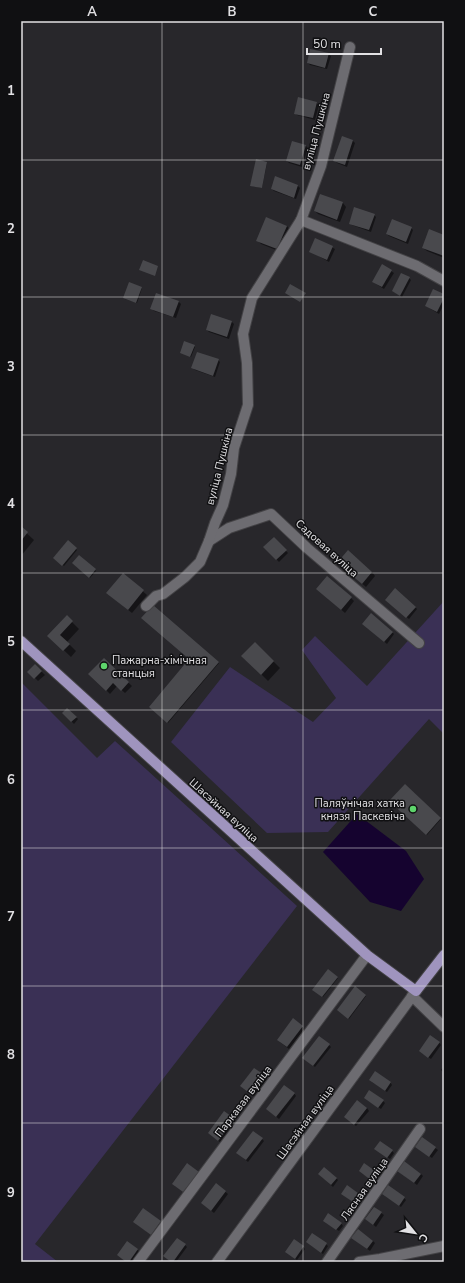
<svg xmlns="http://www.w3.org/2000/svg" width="465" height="1283" font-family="'Nunito Sans',sans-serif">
  <rect width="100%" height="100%" fill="#28272b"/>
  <g fill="#3a3055">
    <path d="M444 601V734L429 719 328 832 267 833 171 742 230 667 313 722 336 698 302 650 315 636 367 686Z"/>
    <path d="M21 682 97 758 115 741 297 906 35 1244 58 1262H21Z"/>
  </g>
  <path fill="#15032f" d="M357 814 406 851 424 879 401 911 370 902 323 852Z"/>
  <g fill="#0007">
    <path d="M328 54 331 56 327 69 310 65 308 63Z"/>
    <path d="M316 103 319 105 315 120 297 115 295 113Z"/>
    <path d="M342 138 353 141 355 143 347 167 337 163 335 161Z"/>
    <path d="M293 142 306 146 308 148 302 167 289 163 287 161Z"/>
    <path d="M267 163 262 188 252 186Z"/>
    <path d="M298 186 300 188 296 199 274 191 272 189Z"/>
    <path d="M321 195 343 203 346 207 340 222 318 214 315 211Z"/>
    <path d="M374 215 376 217 371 232 352 225 350 223Z"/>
    <path d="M287 226 290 230 281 252 261 244 257 240Z"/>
    <path d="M411 228 413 230 408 244 389 236 387 234Z"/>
    <path d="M444 236V258L427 251 423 248Z"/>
    <path d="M316 239 335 249 329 262 310 251Z"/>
    <path d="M391 271 394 273 384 289 373 282Z"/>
    <path d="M409 278 411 280 402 297 393 291Z"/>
    <path d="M142 288 137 303 125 299Z"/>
    <path d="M444 296V304L439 314 426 306Z"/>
    <path d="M178 301 181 304 176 318 154 311 151 308Z"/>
    <path d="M232 322 234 324 229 339 209 332 207 330Z"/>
    <path d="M194 346 195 347 191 357 182 353Z"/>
    <path d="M218 360 220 362 215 377 195 370 193 368Z"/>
    <path d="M21 528 34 540 21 556Z"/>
    <path d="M274 538 288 553 279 562 265 547Z"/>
    <path d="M68 542 77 550 64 566 54 558Z"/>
    <path d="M79 556 96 571 90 578 73 563Z"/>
    <path d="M342 566 372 572 375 576 366 587Z"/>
    <path d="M123 574 147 595 132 613 111 596Z"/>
    <path d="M321 592 351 598 354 601 345 613Z"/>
    <path d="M388 602 415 607 417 609 409 619Z"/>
    <path d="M153 606 219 663 168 723 150 707 191 659Z"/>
    <path d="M67 617 79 629 67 642 76 651 71 657 49 636Z"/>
    <path d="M366 626 392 632 394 634 387 644Z"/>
    <path d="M255 643 280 668 268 681 243 656Z"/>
    <path d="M104 659 132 686 125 693 117 686 110 694 90 674Z"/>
    <path d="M35 665 45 675 38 681 29 672Z"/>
    <path d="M67 709 78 719 74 724 63 713Z"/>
    <path d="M405 785 441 819 427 835 390 801Z"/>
    <path d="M328 970 338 978 323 997 313 990Z"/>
    <path d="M355 988 366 996 349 1019 338 1010Z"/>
    <path d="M302 1026 304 1029 289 1049 280 1042Z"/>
    <path d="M439 1042 441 1045 431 1059 422 1053Z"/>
    <path d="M329 1045 331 1047 315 1067 306 1060Z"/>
    <path d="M444 1066V1073L441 1070Z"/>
    <path d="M254 1069 267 1079 255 1096 244 1088Z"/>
    <path d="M372 1082H390L392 1085 387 1092Z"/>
    <path d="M294 1093 296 1096 279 1119 267 1109Z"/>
    <path d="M367 1100 383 1101 385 1103 381 1109Z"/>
    <path d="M367 1108 369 1111 356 1126 347 1119Z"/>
    <path d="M225 1113 237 1122 221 1143 211 1135Z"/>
    <path d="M262 1139 264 1141 248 1162 240 1155Z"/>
    <path d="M422 1139 438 1150 432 1158 419 1149Z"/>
    <path d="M378 1151H392L394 1153 390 1159Z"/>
    <path d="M188 1164 200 1174 186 1194 175 1186Z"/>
    <path d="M362 1173H377L379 1176 375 1182Z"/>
    <path d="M401 1173 421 1174 423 1176 417 1185Z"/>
    <path d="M321 1176 336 1178 338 1180 333 1187Z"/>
    <path d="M216 1184 228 1194 214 1213 204 1205Z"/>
    <path d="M345 1196H361L363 1198 358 1205Z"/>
    <path d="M385 1196 404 1198 406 1200 401 1207Z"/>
    <path d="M374 1208 384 1215 376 1227 369 1221Z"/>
    <path d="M160 1222 162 1224 153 1236 136 1224Z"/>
    <path d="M326 1223H341L343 1226 339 1231Z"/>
    <path d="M312 1234 328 1246 323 1254 309 1244Z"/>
    <path d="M355 1240 373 1241 375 1243 370 1251Z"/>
    <path d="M127 1242 140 1252 132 1262H127Z"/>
    <path d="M185 1245 187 1247 176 1262H171Z"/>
    <path d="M303 1247 305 1249 297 1260 289 1254Z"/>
  </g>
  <g fill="#49494d">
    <path d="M310 49 329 53 325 68 307 63Z"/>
    <path d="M298 97 317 102 313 118 294 114Z"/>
    <path d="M342 136 353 140 345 165 333 161Z"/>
    <path d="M292 141 306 145 300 165 286 161Z"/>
    <path d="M256 159 267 162 262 188 250 186Z"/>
    <path d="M275 176 298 185 294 198 271 189Z"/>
    <path d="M320 194 343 202 337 220 314 211Z"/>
    <path d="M354 207 375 214 369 230 349 224Z"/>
    <path d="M266 217 287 226 277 249 256 241Z"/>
    <path d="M392 219 412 227 406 242 386 234Z"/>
    <path d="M429 229 444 235V256L422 248Z"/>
    <path d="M315 238 333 246 327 260 309 252Z"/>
    <path d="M143 260 158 266 155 276 139 270Z"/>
    <path d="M382 264 392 270 382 287 372 282Z"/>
    <path d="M401 273 410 277 400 296 392 291Z"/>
    <path d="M129 282 142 287 136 303 123 298Z"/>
    <path d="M290 284 306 293 300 302 285 293Z"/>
    <path d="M433 289 444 294V298L437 312 425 306Z"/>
    <path d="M156 293 179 301 173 317 150 309Z"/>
    <path d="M211 314 232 321 227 337 206 330Z"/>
    <path d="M184 341 195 345 190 357 180 353Z"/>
    <path d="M197 352 219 359 213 376 191 368Z"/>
    <path d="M21 526 28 532 21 541Z"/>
    <path d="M274 537 287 550 276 560 263 547Z"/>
    <path d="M68 540 77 548 62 566 53 558Z"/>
    <path d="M348 550 372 572 362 584 337 563Z"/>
    <path d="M79 555 96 569 89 578 72 563Z"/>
    <path d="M123 573 144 590 128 610 106 593Z"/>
    <path d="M327 576 352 597 341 610 316 589Z"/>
    <path d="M395 588 416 607 406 618 385 600Z"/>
    <path d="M153 605 219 662 167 723 149 707 189 659 141 618Z"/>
    <path d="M371 613 393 632 384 642 362 624Z"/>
    <path d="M67 615 73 621 60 635 70 644 63 651 47 636Z"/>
    <path d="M255 642 274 661 261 675 241 656Z"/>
    <path d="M104 658 129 682 121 691 113 683 106 691 88 674Z"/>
    <path d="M35 664 42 671 34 679 27 672Z"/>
    <path d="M67 708 77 717 71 722 62 713Z"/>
    <path d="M405 784 441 818 426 835 389 801Z"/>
    <path d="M328 969 338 977 322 997 312 990Z"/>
    <path d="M355 986 366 995 348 1019 337 1010Z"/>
    <path d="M293 1018 303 1026 287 1047 277 1040Z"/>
    <path d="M430 1035 440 1042 428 1058 419 1051Z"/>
    <path d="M319 1036 330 1044 313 1066 302 1058Z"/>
    <path d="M254 1068 266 1076 252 1095 240 1086Z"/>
    <path d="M375 1071 391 1082 385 1091 369 1080Z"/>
    <path d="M284 1085 295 1093 276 1117 266 1109Z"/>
    <path d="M369 1090 384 1100 378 1108 364 1098Z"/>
    <path d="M357 1100 367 1108 354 1125 344 1117Z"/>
    <path d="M224 1111 235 1119 218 1141 208 1133Z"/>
    <path d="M253 1131 263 1138 246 1160 236 1153Z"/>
    <path d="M422 1137 436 1147 429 1157 415 1147Z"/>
    <path d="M380 1141 393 1150 387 1158 374 1149Z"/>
    <path d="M404 1161 421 1174 414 1183 397 1171Z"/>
    <path d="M187 1163 199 1172 183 1192 172 1184Z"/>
    <path d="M364 1163 378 1173 372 1181 359 1171Z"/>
    <path d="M324 1167 337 1178 331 1185 318 1174Z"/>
    <path d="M216 1183 226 1191 211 1211 201 1203Z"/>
    <path d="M347 1185 362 1196 356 1204 341 1194Z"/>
    <path d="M388 1185 405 1197 399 1206 382 1194Z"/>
    <path d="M374 1207 382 1212 373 1225 365 1219Z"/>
    <path d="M143 1208 161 1221 151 1235 133 1222Z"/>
    <path d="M328 1213 342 1223 336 1230 323 1221Z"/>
    <path d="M358 1229 373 1241 367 1249 351 1238Z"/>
    <path d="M312 1233 327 1243 321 1253 306 1242Z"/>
    <path d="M177 1238 186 1244 173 1262H171L163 1256Z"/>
    <path d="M294 1239 304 1246 295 1259 285 1252Z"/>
    <path d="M127 1241 138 1249 129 1262H126L117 1255Z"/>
  </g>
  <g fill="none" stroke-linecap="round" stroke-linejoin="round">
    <g stroke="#434245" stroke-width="12">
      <g id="minor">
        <path d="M350 47 321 166 301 220 417 266 444 281"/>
        <path d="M209 541 229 528 271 514 307 548 419 643"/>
        <path d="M146 606 156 596 163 594 185 577 200 562 209 541 215 523 223 505 231 474 234 448 248 405 247 363 243 334 252 298 301 220"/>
        <path d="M412 996 444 1027"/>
        <path d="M138 1262 367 955"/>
        <path d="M217 1262 416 991"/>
        <path d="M327 1262 420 1129"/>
        <path d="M359 1262 380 1259 444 1246"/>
      </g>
    </g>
    <g stroke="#434245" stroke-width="12">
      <path id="major" d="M21 641 367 955 416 991 444 955"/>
    </g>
    <use href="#minor" stroke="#6d6c71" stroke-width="10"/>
    <use href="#major" stroke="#9f94be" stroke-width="10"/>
  </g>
  <path fill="none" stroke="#e2e1e4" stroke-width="1" stroke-opacity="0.55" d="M162 21V1262M303 21V1262M21 160H444M21 297H444M21 435H444M21 573H444M21 710H444M21 848H444M21 986H444M21 1123H444"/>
  <g fill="#5ed56c" stroke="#101012" stroke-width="1.5">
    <circle cx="104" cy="666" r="4"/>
    <circle cx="413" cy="809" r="4"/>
  </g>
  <g text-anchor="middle" stroke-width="3" stroke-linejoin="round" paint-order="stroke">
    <g font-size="11" fill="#e2e1e4" stroke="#101012">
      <text transform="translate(316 131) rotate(-75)" y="4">вуліца Пушкіна</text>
      <text transform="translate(219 466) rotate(-76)" y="4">вуліца Пушкіна</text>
      <text transform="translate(327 548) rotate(42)" y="4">Садовая вуліца</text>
      <text transform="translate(224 810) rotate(42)" y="4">Шасэйная вуліца</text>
      <text transform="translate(243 1101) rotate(-53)" y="4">Паркавая вуліца</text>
      <text transform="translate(305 1122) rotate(-54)" y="4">Шасэйная вуліца</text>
      <text transform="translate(364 1189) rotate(-55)" y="4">Лясная вуліца</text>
    </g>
    <g font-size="11" fill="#e2e1e4" stroke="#101012" text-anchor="start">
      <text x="112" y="664">Пажарна-хімічная<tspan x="112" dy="13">станцыя</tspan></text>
      <text x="405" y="807" text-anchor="end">Паляўнічая хатка<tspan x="405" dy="13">князя Паскевіча</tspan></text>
    </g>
  </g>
  <rect width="465" height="1283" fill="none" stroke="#101012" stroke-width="44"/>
  <g transform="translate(415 1233) rotate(120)" stroke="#101012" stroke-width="3" paint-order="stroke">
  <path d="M0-3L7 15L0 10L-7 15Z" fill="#e2e1e4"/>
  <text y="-6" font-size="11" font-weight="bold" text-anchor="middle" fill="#e2e1e4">С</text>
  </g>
  <path d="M307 48v6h74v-6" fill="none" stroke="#e2e1e4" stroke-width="2"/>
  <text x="313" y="48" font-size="12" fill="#e2e1e4" stroke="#101012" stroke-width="3" paint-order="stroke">50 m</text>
  <rect x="22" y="22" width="421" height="1239" fill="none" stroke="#e2e1e4" stroke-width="1.5"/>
  <g font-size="13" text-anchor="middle" font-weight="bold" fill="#e2e1e4">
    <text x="92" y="16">A</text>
    <text x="232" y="16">B</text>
    <text x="373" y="16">C</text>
    <text x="11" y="95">1</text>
    <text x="11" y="233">2</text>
    <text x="11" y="371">3</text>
    <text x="11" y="508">4</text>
    <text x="11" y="646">5</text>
    <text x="11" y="784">6</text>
    <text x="11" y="921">7</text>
    <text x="11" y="1059">8</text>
    <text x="11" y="1197">9</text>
  </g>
</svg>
